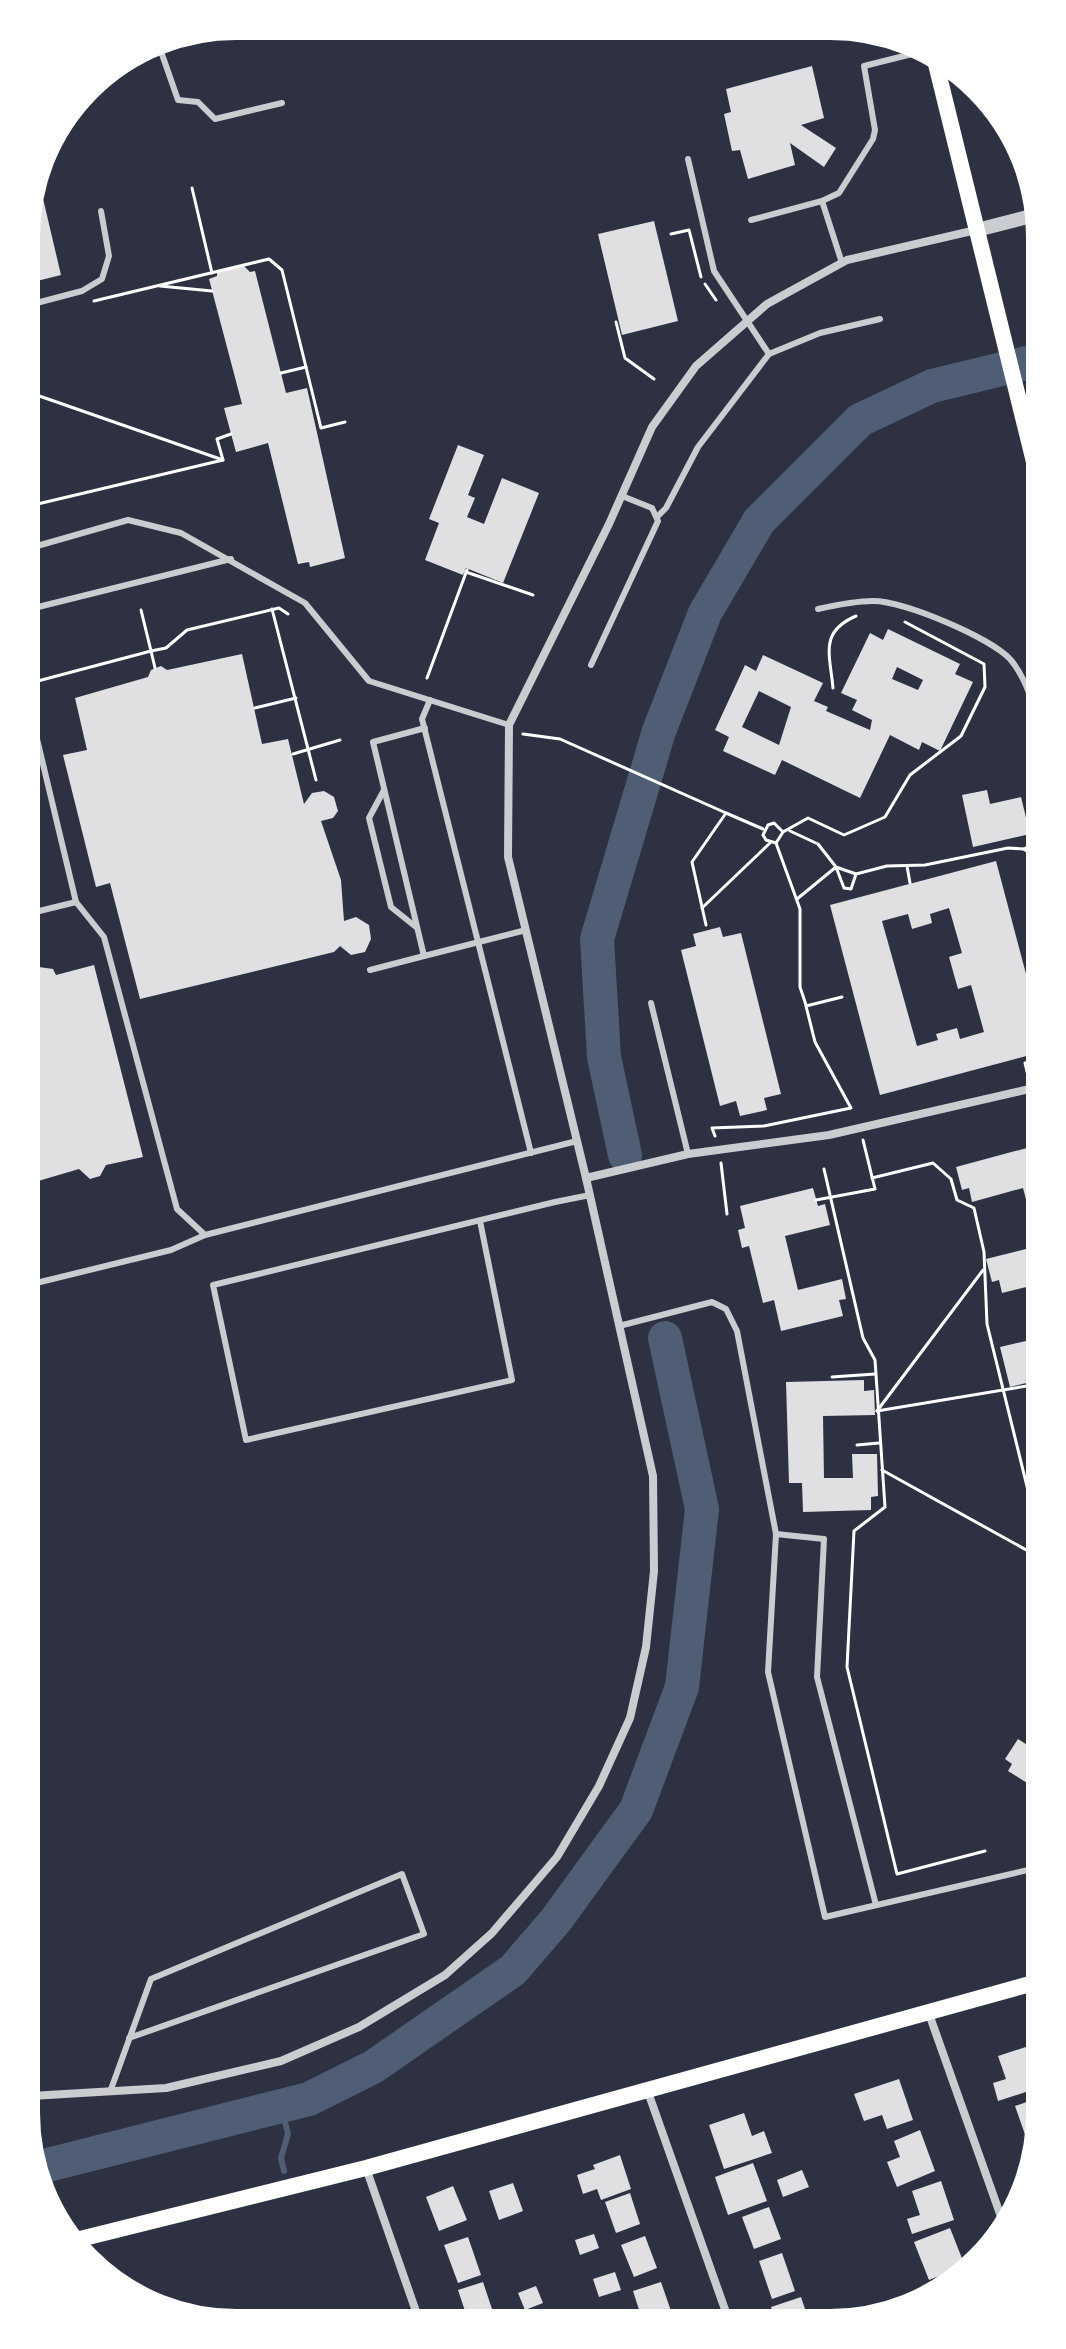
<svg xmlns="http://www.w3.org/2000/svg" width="1066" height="2349" font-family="'Roboto Condensed',sans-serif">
  <rect width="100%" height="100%" fill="#2d3142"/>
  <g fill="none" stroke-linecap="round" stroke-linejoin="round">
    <path stroke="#4f5d75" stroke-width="6" d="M281 2106 288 2134 281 2158 284 2171"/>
    <g stroke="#4f5d75" stroke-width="34">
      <path d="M625 1155 604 1057 597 939 659 731 705 613 759 521 860 420 932 386 1035 361"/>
      <path d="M32 2169 309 2099 373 2067 513 1970 556 1920 636 1810 682 1687 702 1509 665 1338"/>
    </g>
  </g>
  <g fill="#e0e0e3" fill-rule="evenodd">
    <path d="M812 66 824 118 801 125 836 148 824 167 790 143 795 165 748 179 740 150 732 151 724 114 731 112 726 89Z"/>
    <path d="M37 173 61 275 25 284 24 222Z"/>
    <path d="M654 221 678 321 622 335 598 234Z"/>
    <path d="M243 265 250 272 255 271 286 393 307 388 345 558 310 567 309 562 298 564 268 443 236 452 224 408 242 404 209 279 217 276V272Z"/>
    <path d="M458 445 484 455 468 495 475 498 467 517 484 524 502 478 539 493 503 583 466 568 463 575 425 560 439 523 429 519Z"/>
    <path d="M888 629 960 664 955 674 973 682 940 751 922 742 919 750 890 735 860 798 782 760 775 775 723 751 729 737 715 730 745 665 756 671 763 655 823 683 814 701 828 707 826 711 870 730 872 720 852 710 857 700 841 693 870 633 883 640ZM897 667 923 680 918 690 892 679ZM759 691 791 707 779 745 742 727Z"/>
    <path d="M242 654 262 744 288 739 304 804 312 793 324 791 334 797 338 811 333 818 321 821 341 880 344 921 356 917 369 925 371 939 365 952 351 955 340 946 334 952 140 999 110 883 96 887 63 755 87 750 75 698 148 677 151 670 161 666 167 670Z"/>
    <path d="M987 790 990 804 1021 797 1030 834 973 847 962 795Z"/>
    <path d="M996 861 1038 1019V1053L880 1095 830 905ZM949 908 962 953 949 957 958 989 971 985 984 1032 960 1039 957 1028 936 1034 938 1040 917 1046 882 921 908 914 912 929 932 923 930 914Z"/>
    <path d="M720 927 723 937 741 933 781 1094 764 1098 767 1110 740 1116 736 1101 720 1106 681 950 696 946 693 934Z"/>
    <path d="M94 965 143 1157 106 1165 100 1176 90 1179 79 1169 28 1184 27 981 39 967 53 969 56 975Z"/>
    <path d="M1038 1145V1241L1037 1242 1023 1188 972 1202 969 1188 962 1190 956 1167Z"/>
    <path d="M813 1188 818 1206 825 1204 830 1225 785 1236 798 1290 842 1279 846 1299 839 1300 843 1316 781 1331 774 1300 763 1303 749 1246 742 1248 738 1230 745 1228 740 1206Z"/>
    <path d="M1038 1246 1039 1284 1002 1293 999 1280 992 1282 986 1259Z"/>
    <path d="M1039 1338V1380L1010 1387 1000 1347Z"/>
    <path d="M864 1380V1391L874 1390 875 1415 823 1416 824 1478H853L852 1454H877L878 1496 871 1497V1510L803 1512 802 1483H789L786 1382Z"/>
    <path d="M1018 1739 1040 1753V1791L1008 1771 1012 1764 1005 1759Z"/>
    <path d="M1041 2042V2087L998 2101 993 2083 1006 2079 998 2056Z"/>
    <path d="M899 2079 913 2120 887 2129 882 2115 864 2121 854 2094Z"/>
    <path d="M1041 2097 1042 2127 1037 2146 1030 2149 1015 2106Z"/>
    <path d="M744 2113 752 2136 764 2131 772 2153 724 2169 709 2125Z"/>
    <path d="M920 2130 935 2171 897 2187 887 2162 900 2157 894 2141Z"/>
    <path d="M620 2155 631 2189 601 2200 597 2189 583 2194 577 2175 595 2169 593 2165Z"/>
    <path d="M753 2163 767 2201 728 2215 715 2177Z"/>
    <path d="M802 2170 809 2187 783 2197 777 2180Z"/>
    <path d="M941 2181 954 2220 912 2234 907 2219 920 2215 912 2191Z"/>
    <path d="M513 2183 523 2211 499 2220 489 2191Z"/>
    <path d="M453 2186 467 2220 439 2231 426 2197Z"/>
    <path d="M630 2193 640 2224 616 2233 605 2202Z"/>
    <path d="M769 2207 781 2239 754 2249 742 2217Z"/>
    <path d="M950 2228 965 2266 929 2280 914 2242Z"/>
    <path d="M594 2234 599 2248 580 2255 575 2240Z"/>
    <path d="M645 2236 657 2268 634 2277 621 2245Z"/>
    <path d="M468 2237 481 2275 458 2283 444 2245Z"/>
    <path d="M782 2253 795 2291 772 2299 759 2261Z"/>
    <path d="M615 2272 621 2290 599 2297 593 2279Z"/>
    <path d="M483 2282 493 2312 468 2320 458 2290Z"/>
    <path d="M661 2282 672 2314 642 2319 633 2291Z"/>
    <path d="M536 2286 543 2303 525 2310 518 2293Z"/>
    <path d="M801 2297 808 2318H774L771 2307Z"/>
  </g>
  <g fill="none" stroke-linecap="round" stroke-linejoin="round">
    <g stroke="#fff" stroke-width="3">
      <path d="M192 188 212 273"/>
      <path d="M671 234 689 230 701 277"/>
      <path d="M705 284 716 300"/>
      <path d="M160 286 212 291"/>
      <path d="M94 301 269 259 282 270 321 428 345 422"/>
      <path d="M616 322 625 358 654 379"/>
      <path d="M281 373 306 367"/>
      <path d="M25 391 223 460"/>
      <path d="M25 507 223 460 217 439 231 434"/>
      <path d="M466 572 533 595"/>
      <path d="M272 609 316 780"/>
      <path d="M155 668 151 651 166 648 187 630 279 608 288 614"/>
      <path d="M427 678 467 570"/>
      <path d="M34 682 151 651 141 610"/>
      <path d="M833 688C830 654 819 632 856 616"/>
      <path d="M255 708 296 698"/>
      <path d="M523 734 560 739 726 813 692 862 706 925"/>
      <path d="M293 754 340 740"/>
      <path d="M726 813 763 829"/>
      <path d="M790 831 818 844 836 867 856 874 887 866 925 865 1008 848 1024 849 1033 856 1037 943"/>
      <path d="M783 832 774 823 768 825 763 835 766 840 776 843 783 832 808 818 844 835 885 817 910 775 961 736 985 687 984 664 905 622"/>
      <path d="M776 843 800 909V987L806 1005"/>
      <path d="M1024 849 1037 842"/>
      <path d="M907 866 910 883"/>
      <path d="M797 899 836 867 844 888 851 889 856 874"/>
      <path d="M702 908 770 843"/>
      <path d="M1028 1076 1025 1063 1038 1062"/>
      <path d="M715 1136 712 1128 764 1126 851 1108 815 1042 806 1006 842 997"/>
      <path d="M721 1163 727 1214"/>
      <path d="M824 1169 863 1338 875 1360 885 1507 854 1531 847 1667 897 1874 985 1851"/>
      <path d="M872 1178 933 1163 951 1179 957 1200 974 1208 984 1252 987 1324 1039 1535"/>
      <path d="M816 1200 875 1189 863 1140"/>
      <path d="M832 1377 875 1374"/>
      <path d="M877 1411 983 1270"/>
      <path d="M877 1411 1039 1384"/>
      <path d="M857 1445 879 1443"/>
      <path d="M882 1470 1039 1557"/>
    </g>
    <g stroke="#caccd0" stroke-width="6">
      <path d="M157 40 178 100 198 102 215 119 282 103"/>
      <path d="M751 220 822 201"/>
      <path d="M842 263 822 201 839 193 873 139 875 130 864 66 920 52"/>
      <path d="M25 306 82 291 102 279 109 256 101 211"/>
      <path d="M769 354 820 333 880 319"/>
      <path d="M658 516 666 508 698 447 769 354 714 271 688 159"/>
      <path d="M26 568 37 546 128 520 181 533 305 603 369 681 509 725"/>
      <path d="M818 609C836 605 855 601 873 601 904 601 989 637 1010 659 1024 675 1030 696 1037 715"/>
      <path d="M26 610 231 559"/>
      <path d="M591 665 658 521 652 508 622 496"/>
      <path d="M26 693 76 902 104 937 177 1209 205 1235 577 1141"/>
      <path d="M430 700 422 719 531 1153"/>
      <path d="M425 728 373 742 424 956 526 930"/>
      <path d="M384 790 369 818 391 907 416 927"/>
      <path d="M27 914 76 902"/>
      <path d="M370 970 424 956"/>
      <path d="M651 1003 688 1154"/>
      <path d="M480 1221 512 1380 246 1440 213 1285 555 1202 590 1195"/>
      <path d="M28 1285 171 1250 205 1235"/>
      <path d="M619 1326 712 1302 726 1309 737 1331 776 1534 768 1672 825 1917 1041 1867"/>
      <path d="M776 1534 824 1539 817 1677 876 1905"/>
      <path d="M110 2092 151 1979 402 1874 424 1934 129 2038"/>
    </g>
    <g stroke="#caccd0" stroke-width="8">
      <path d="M586 1178 688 1154 829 1135 1038 1087"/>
      <path d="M928 2011 1005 2228"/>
      <path d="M648 2092 728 2318"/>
      <path d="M31 2096 166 2088 281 2061 359 2027 445 1975 492 1933 557 1857 599 1786 630 1718 646 1647 654 1571 653 1476 586 1178 508 857 509 725 609 524 652 427 696 366 767 304 847 260 976 230"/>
      <path d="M366 2168 419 2320"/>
    </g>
    <path stroke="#caccd0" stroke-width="14" d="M977 230 1035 215"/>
    <g stroke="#fff" stroke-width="16">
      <path d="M935 60 1036 470"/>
      <path d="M76 2240 366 2168 1041 1981"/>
    </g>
  </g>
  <path d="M0 0H1066V2349H0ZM236 38H830A198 198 0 0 1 1028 236V2113A198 198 0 0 1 830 2311H236A198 198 0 0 1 38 2113V236A198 198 0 0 1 236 38Z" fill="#fff" fill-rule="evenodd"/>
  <path fill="none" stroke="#fff" stroke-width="4" d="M236 38H830A198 198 0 0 1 1028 236V2113A198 198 0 0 1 830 2311H236A198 198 0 0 1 38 2113V236A198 198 0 0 1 236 38Z"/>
</svg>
